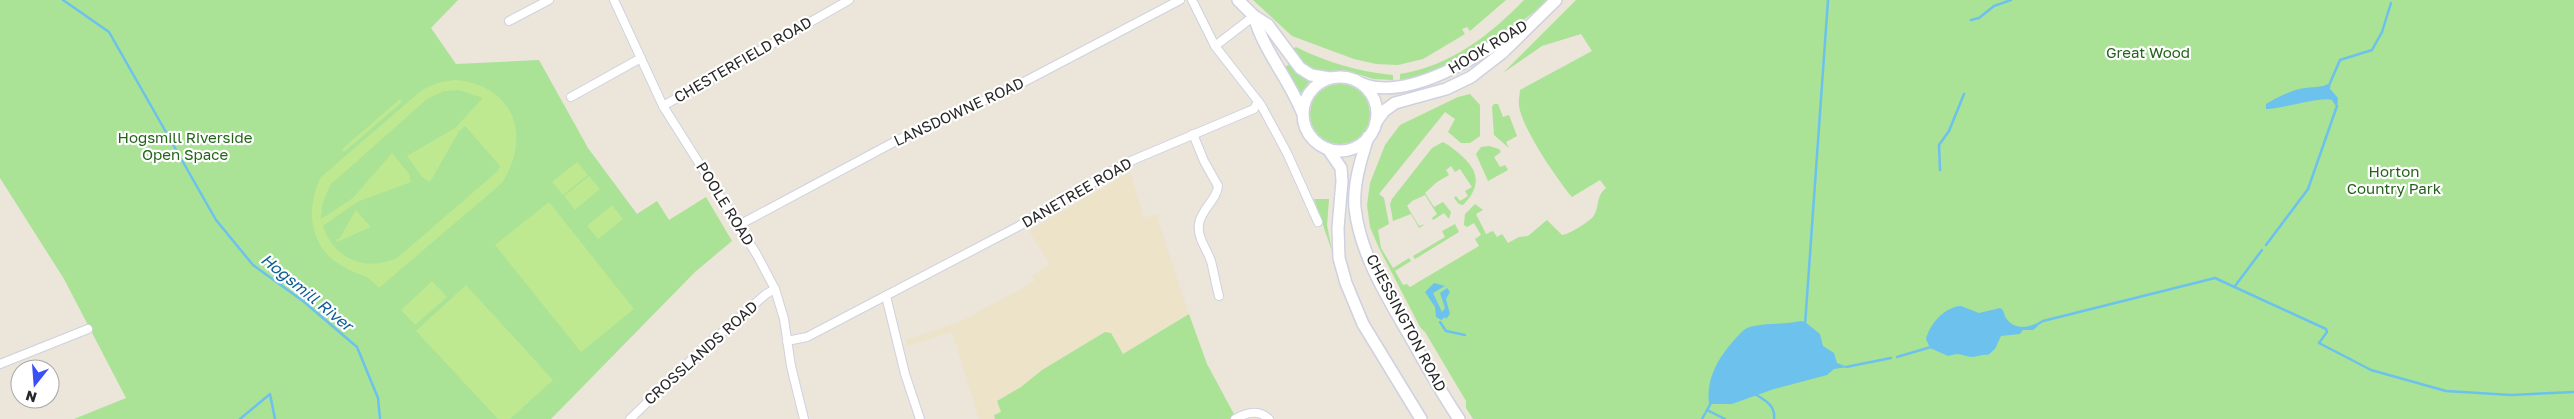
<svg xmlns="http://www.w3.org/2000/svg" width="2574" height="419" font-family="'Golos Text',sans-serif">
  <rect width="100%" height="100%" fill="#ebe5da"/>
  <path fill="#ede3c9" d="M1130 172 1144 218 1156 214 1189 314 1123 354 1111 333 1105 332 1042 370 1021 387 997 401 1001 413 994 415 995 419H979L952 332 907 346 906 340 960 322 1035 281 1032 276 1050 264 1029 231Z"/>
  <g fill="#aae296">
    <path d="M0 0H458L431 28 456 64 539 60 588 148 637 214 657 201 669 220 706 197 732 241 695 272 551 419H74L126 398 64 279 0 178Z"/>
    <path d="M1253 0H1506L1470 31 1467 27 1462 29 1465 34 1423 59 1398 65 1376 64 1354 59 1292 36Z"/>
    <path d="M1524 0H1548C1506 36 1457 73 1400 80V74C1450 66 1489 36 1524 0Z"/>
    <path d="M1576 0H2574V419H1473L1466 408V401L1425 332 1420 327 1379 248 1370 227 1367 205 1370 183 1385 145 1400 125 1458 97 1470 94 1480 105V136L1470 143H1461L1448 132 1455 119 1445 112 1379 194 1384 198 1389 224 1378 230 1381 248 1393 268 1409 258 1411 261 1395 271 1403 285 1407 284 1410 287 1479 246 1475 239 1481 235 1474 223 1467 227 1464 225 1465 214 1475 204 1483 210 1476 214 1486 234 1493 231 1497 237 1502 234 1508 243 1519 237 1528 236 1547 220 1562 235C1570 234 1588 222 1593 217 1600 208 1595 197 1606 188L1600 180 1572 197C1557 179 1521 127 1519 105 1518 102 1520 94 1520 90L1592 51 1581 34 1542 46 1503 73Z"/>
    <path d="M1296 47C1326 62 1359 72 1393 75V80L1374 79 1344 70 1321 72 1307 68 1292 49Z"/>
    <path d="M1290 64 1300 75 1310 81 1300 94 1285 67Z"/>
    <circle cx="1340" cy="114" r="30"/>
    <path d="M1494 104H1498L1503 117 1509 115 1517 136 1506 142 1509 148 1494 135 1492 107Z"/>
    <path d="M1443 142C1451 146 1457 152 1463 157 1480 173 1480 188 1463 205L1459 204 1454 198 1456 196 1460 201 1468 196 1465 191 1472 187 1460 169 1455 172 1451 166 1446 170 1449 175 1437 182 1425 193 1434 207 1443 202 1451 212 1449 219 1444 213 1433 220 1432 218 1437 214 1425 195 1412 201 1407 206 1419 226 1425 224 1419 228 1411 214 1393 221 1390 204 1392 199 1432 148Z"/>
    <path d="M1489 146 1499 149 1501 152 1494 157 1500 167 1505 165 1508 170 1488 181 1476 154 1481 147Z"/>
    <path d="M1314 199H1329L1327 225 1332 251Z"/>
    <path d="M1455 224 1459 232 1415 259 1413 256 1445 237 1442 231Z"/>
    <path d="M1189 314 1207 364 1235 416 1231 419H995L994 415 1001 412 997 401 1021 387 1042 370 1105 332 1111 333 1123 354Z"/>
  </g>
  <g fill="#bee991" fill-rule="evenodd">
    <path d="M455 80C514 85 532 136 502 183L379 288C365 272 361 277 344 267 309 249 305 209 321 177L422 90 437 83ZM459 90 483 98 455 128 407 156 422 177 430 182 459 131 465 126 500 166 498 171 397 258C365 272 334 259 323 226L357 202 411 182 409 174 392 153 353 198 321 219 322 205 330 185 427 99 444 91Z"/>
    <path d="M400 99 402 102 344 152 342 149Z"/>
    <path d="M577 162 588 175 563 195 552 182Z"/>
    <path d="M589 176 600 189 575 210 564 196Z"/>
    <path d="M549 202 634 309 581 352 495 245Z"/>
    <path d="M612 205 623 219 598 239 587 226Z"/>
    <path d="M356 210 371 227 337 242 336 239H339Z"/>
    <path d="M432 281 447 297 415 325 401 310Z"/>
    <path d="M466 285 553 380 510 419H498L416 331Z"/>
  </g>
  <g fill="#6cc2ed">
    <path d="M2331 82 2330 89 2338 98 2337 108 2332 100C2320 96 2283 109 2266 109V104C2276 98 2288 92 2299 89 2310 86 2322 89 2331 82Z"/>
    <path d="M1434 283 1445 286 1433 293 1442 312 1445 308 1440 293 1447 288 1450 292 1446 299 1450 314 1446 319 1445 317 1441 320 1436 317 1435 307 1425 292Z"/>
    <path d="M1961 306 1979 313 2000 308C2005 311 2003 313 2006 318 2013 329 2025 328 2035 324L2038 326 2033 330H2023L2020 334 2001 336 1995 349 1988 355C1982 354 1978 357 1972 357 1961 356 1961 352 1948 356L1930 348 1926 339C1930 324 1944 307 1961 306Z"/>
    <path d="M1801 321 1805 322 1820 334 1823 346 1834 353 1837 363 1848 367 1834 369 1827 375 1774 389 1732 404H1709C1706 377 1719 357 1736 338 1739 335 1743 330 1747 328 1762 322 1784 325 1801 321Z"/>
  </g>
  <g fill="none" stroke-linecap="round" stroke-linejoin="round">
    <g stroke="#6cc2ed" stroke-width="2.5">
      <path d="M63 0 109 32 216 220 253 265 303 301 357 347 378 398 380 419"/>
      <path d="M1971 20 1979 18 1994 6 2011 0"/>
      <path d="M2330 83 2340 60 2372 50 2382 32 2391 3"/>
      <path d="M1940 170 1939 145 1949 131 1964 94"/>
      <path d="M2266 245 2308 189 2337 106"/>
      <path d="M2235 286 2262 250"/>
      <path d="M1440 322 1446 331 1465 335"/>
      <path d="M1805 325 1828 0"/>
      <path d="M2036 325 2043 321 2215 278 2326 329 2327 332 2319 343 2371 370 2446 391 2511 395 2574 392"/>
      <path d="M1897 357 1931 347"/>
      <path d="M1846 367 1891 358"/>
      <path d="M1755 394C1765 400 1776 406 1774 419"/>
      <path d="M1707 410 1725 419"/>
      <path d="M240 419 270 394 275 419"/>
      <path d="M1702 419 1711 403"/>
    </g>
    <g stroke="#cfd1e1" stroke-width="10">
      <g id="street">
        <path d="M614 0 663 106 757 255 775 289 784 319 791 366 804 419"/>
        <path d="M1192 0 1215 46 1261 105 1287 153 1318 222"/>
        <path d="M509 21 549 0"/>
        <path d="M1215 46 1254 16"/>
        <path d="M571 97 641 58"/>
        <path d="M663 106 849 0"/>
        <path d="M1193 134 1204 161 1218 186C1217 200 1201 209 1199 224 1197 238 1207 249 1211 261 1214 273 1216 285 1219 296"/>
        <path d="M739 225 896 141 1020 84 1180 0"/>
        <path d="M886 296 905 374 920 419"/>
        <path d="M787 341 807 337 1019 226 1126 163 1254 109 1258 101"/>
        <path d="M0 364 88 329"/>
        <path d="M630 419 693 358 766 294 775 289"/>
        <path d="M1235 419C1247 412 1259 409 1269 419"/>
      </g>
    </g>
    <g stroke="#cfd1e1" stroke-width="14">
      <g id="secondary">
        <path d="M1238 0 1254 16 1268 25 1300 68 1311 75 1330 78"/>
        <path d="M1254 16C1263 50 1289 79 1302 112"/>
        <circle cx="1340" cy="114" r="37"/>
        <path d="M1363 84C1409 102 1483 53 1520 29"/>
        <path d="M1376 122 1384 111 1395 103 1446 89 1471 77 1502 53 1556 0"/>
        <path d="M1368 137C1361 159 1353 184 1355 208 1360 255 1389 300 1412 340 1427 367 1442 394 1459 419"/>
        <path d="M1328 149 1341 168 1342 181 1338 228 1339 258 1346 283 1363 324 1421 419"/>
      </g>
    </g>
    <use href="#street" stroke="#fff" stroke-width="8"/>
    <use href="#secondary" stroke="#fff" stroke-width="11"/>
  </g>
  <g text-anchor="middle" stroke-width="4.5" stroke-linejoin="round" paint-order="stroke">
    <g font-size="15" fill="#282828" stroke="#fff">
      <text transform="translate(1488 47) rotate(-31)" y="5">HOOK ROAD</text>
      <text transform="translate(743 60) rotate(-30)" y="5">CHESTERFIELD ROAD</text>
      <text transform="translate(959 112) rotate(-25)" y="5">LANSDOWNE ROAD</text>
      <text transform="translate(1077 193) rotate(-30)" y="5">DANETREE ROAD</text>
      <text transform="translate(725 204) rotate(58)" y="5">POOLE ROAD</text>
      <text transform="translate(1406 323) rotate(62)" y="5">CHESSINGTON ROAD</text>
      <text transform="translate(701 353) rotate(-42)" y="5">CROSSLANDS ROAD</text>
    </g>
    <g font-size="15" fill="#24641a" stroke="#fff">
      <text x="2148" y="58">Great Wood</text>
      <text x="185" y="143">Hogsmill Riverside<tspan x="185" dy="17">Open Space</tspan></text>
      <text x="2394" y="177">Horton<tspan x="2394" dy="17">Country Park</tspan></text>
    </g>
    <g font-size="16" font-style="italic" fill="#0e5e96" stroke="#fff">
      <text transform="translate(307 292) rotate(39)" y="6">Hogsmill River</text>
    </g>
  </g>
  <g transform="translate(35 384) rotate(197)"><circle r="24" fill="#ffffff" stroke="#a9a9a9"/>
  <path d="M0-4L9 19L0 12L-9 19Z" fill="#394ff8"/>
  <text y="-8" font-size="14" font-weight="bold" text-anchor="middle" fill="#282828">N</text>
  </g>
</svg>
